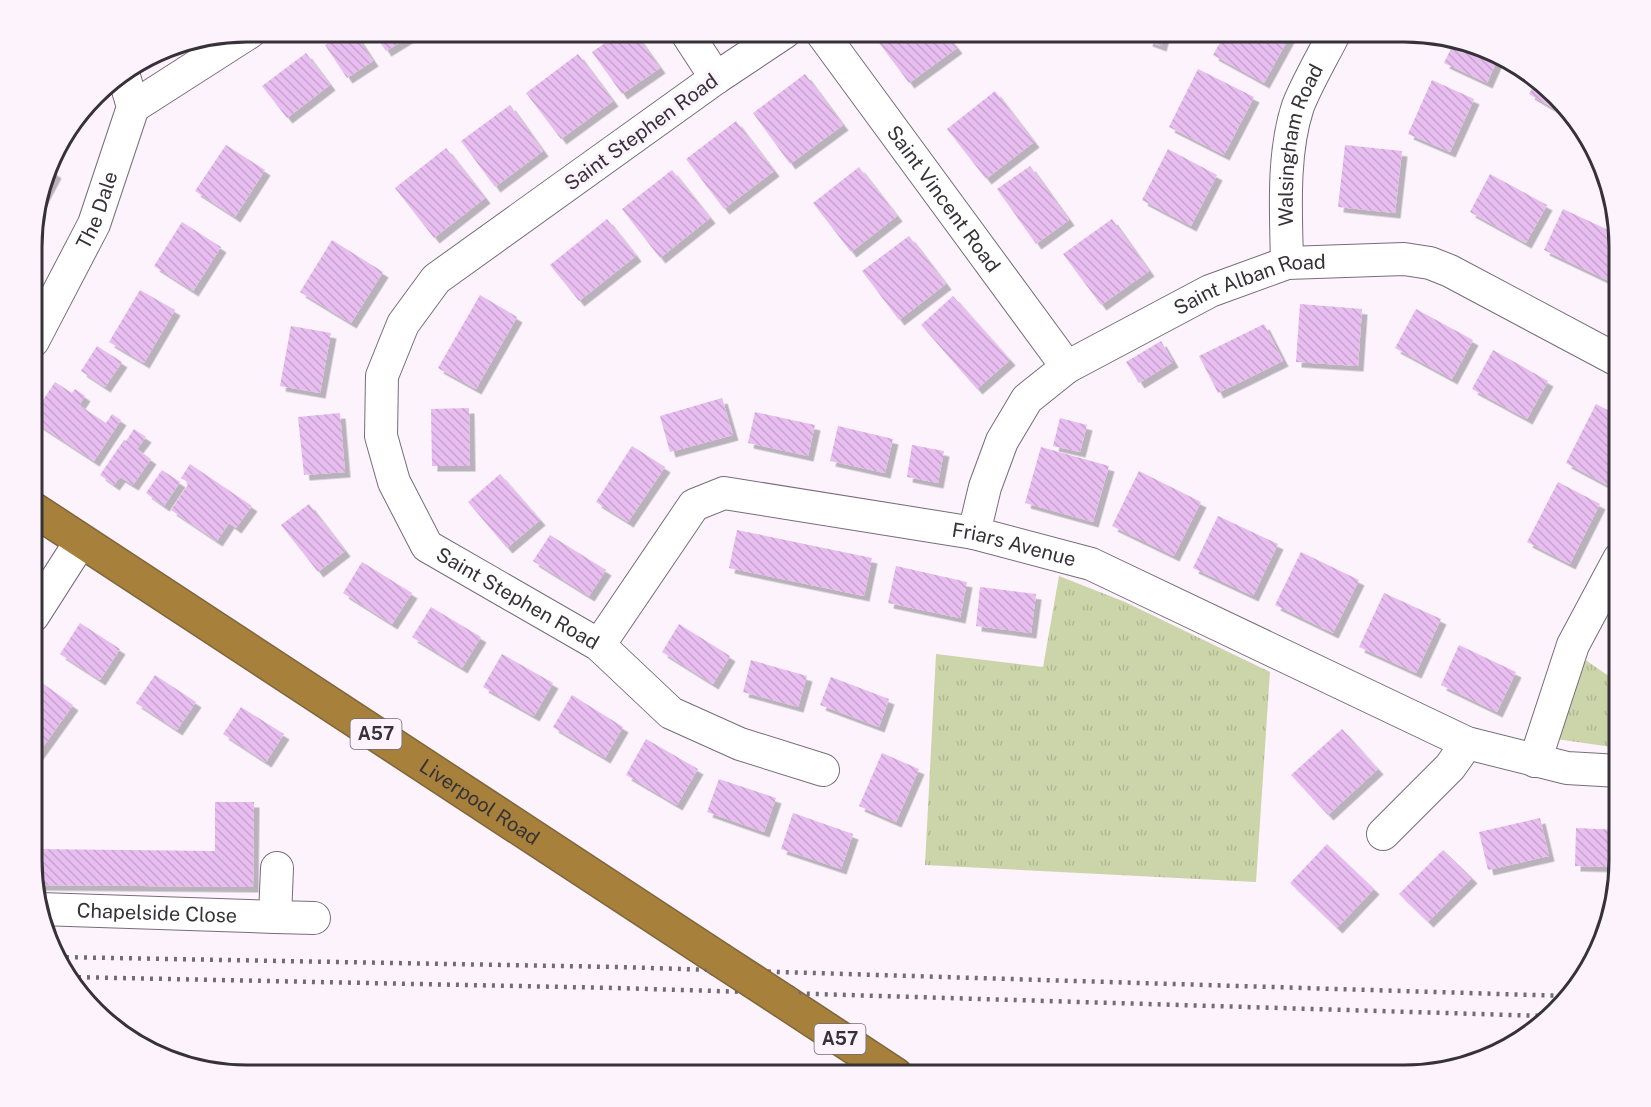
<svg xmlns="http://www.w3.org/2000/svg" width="1651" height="1107" font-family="'Public Sans',sans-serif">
  <defs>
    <pattern id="grass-tufts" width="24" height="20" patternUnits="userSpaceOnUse" patternTransform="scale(1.5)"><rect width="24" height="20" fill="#ccd5a9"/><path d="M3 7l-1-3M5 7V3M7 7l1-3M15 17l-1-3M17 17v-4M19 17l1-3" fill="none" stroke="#b0b792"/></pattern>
    <pattern id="building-back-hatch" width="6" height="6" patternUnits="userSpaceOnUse" patternTransform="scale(1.5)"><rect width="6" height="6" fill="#e8bdf0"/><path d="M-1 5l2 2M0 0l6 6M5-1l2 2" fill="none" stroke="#c8a3ce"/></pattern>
    <filter id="shadow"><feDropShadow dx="5.5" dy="5.5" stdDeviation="0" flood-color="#0004"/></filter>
  </defs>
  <rect width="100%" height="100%" fill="#fcf3fd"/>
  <g fill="url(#grass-tufts)">
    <path d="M1059 576 1125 602 1270 672 1256 882 925 865 936 654 1043 667Z"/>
    <path d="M1584 659 1619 683V748L1549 738Z"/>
  </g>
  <g fill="url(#building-back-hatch)" filter="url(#shadow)">
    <path d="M345 32H354L373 61 347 78 325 45Z"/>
    <path d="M373 32H417L386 51Z"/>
    <path d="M621 32H634L660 68 622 94 592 52Z"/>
    <path d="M871 32H944L957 48 909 83Z"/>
    <path d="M1150 32H1165L1161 46 1147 41Z"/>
    <path d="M1226 32H1292L1264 83 1213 55Z"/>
    <path d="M1455 40 1473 43 1499 56 1487 83 1444 63Z"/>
    <path d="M306 53 330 85 287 118 262 86Z"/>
    <path d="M578 54 613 101 561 139 526 93Z"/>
    <path d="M1198 69 1254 97 1224 155 1169 127Z"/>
    <path d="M805 74 843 125 790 164 753 113Z"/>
    <path d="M1432 80 1474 99 1450 152 1408 134Z"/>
    <path d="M1536 81 1570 117V118L1529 94Z"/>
    <path d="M995 91 1034 142 986 179 947 129Z"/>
    <path d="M510 105 543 151 495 187 461 141Z"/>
    <path d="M736 121 774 171 724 209 686 159Z"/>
    <path d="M226 145 265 170 235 217 195 191Z"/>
    <path d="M1345 145 1402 151 1395 213 1338 207Z"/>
    <path d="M446 148 485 198 434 238 395 188Z"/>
    <path d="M1168 149 1217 175 1191 226 1142 200Z"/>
    <path d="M1030 166 1069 220 1036 244 997 189Z"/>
    <path d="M859 167 897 216 851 252 813 203Z"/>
    <path d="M49 168 56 173 38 207 37 206Z"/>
    <path d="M672 170 710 218 660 258 622 209Z"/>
    <path d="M1490 174 1547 205 1526 243 1470 212Z"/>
    <path d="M1563 209 1619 235V266L1611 282 1544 250Z"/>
    <path d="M607 219 636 256 579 301 550 265Z"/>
    <path d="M1112 219 1149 271 1101 305 1063 254Z"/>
    <path d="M182 222 221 247 193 291 154 266Z"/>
    <path d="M909 236 946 284 899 320 862 271Z"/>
    <path d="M332 240 383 272 351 323 300 292Z"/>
    <path d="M140 290 175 310 144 363 109 342Z"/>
    <path d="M480 295 517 317 476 389 438 368Z"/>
    <path d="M953 296 1010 360 977 389 921 325Z"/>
    <path d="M1300 304 1362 309 1358 366 1296 362Z"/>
    <path d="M1416 309 1473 340 1452 379 1395 348Z"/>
    <path d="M1264 324 1283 361 1218 393 1199 356Z"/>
    <path d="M291 326 331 333 320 393 280 386Z"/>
    <path d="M1161 341 1173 362 1139 383 1126 362Z"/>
    <path d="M97 346 122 362 105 387 81 371Z"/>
    <path d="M1493 350 1548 381 1527 419 1472 389Z"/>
    <path d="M55 382 72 393 75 389 85 396 79 405 106 423 112 414 121 420 94 461 33 421V415Z"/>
    <path d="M722 398 733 435 670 452 660 416Z"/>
    <path d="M1596 404 1619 416V472L1611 487 1566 463Z"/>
    <path d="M469 408 470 466H432L431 409Z"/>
    <path d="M755 412 815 425 808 456 748 443Z"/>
    <path d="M340 413 345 472 304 475 298 417Z"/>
    <path d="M1060 418 1087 425 1080 452 1053 446Z"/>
    <path d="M838 426 893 439 885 473 830 461Z"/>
    <path d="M134 429 146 437 137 449 151 459 133 485 120 477 114 485 100 475 124 440 126 441Z"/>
    <path d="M912 445 944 451 938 483 907 477Z"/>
    <path d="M632 446 665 467 628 522 596 502Z"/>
    <path d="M1041 447 1109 466 1093 522 1025 503Z"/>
    <path d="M190 464 252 506 236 528 229 523 217 541 171 510 189 483 181 478Z"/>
    <path d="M162 470 180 482 164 506 146 493Z"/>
    <path d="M1139 471 1201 502 1174 556 1112 526Z"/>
    <path d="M500 474 540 520 507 548 468 502Z"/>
    <path d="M1558 482 1600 504 1570 564 1527 542Z"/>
    <path d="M309 504 345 551 318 572 281 525Z"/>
    <path d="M1218 516 1278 544 1253 596 1193 568Z"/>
    <path d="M737 530 872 558 864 596 729 568Z"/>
    <path d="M550 535 606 570 589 596 533 561Z"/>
    <path d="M1301 552 1359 580 1333 633 1275 605Z"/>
    <path d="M362 562 412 593 392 624 343 593Z"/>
    <path d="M896 566 967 582 960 618 888 603Z"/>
    <path d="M980 587 1036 594 1031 633 976 626Z"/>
    <path d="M1384 593 1441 619 1416 673 1359 647Z"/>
    <path d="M431 607 481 637 462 668 412 637Z"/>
    <path d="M80 623 120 649 100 680 60 654Z"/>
    <path d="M679 624 730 656 713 684 662 652Z"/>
    <path d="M1459 645 1516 672 1497 712 1441 685Z"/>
    <path d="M502 654 553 683 534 716 483 687Z"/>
    <path d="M751 660 807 676 798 707 743 692Z"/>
    <path d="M155 675 196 702 177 730 136 703Z"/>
    <path d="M831 677 889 699 879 727 820 705Z"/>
    <path d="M35 678 73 705 33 761V681Z"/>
    <path d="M572 695 623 727 605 758 553 727Z"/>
    <path d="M241 707 284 734 266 762 223 734Z"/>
    <path d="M1342 729 1378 769 1328 815 1291 775Z"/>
    <path d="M646 739 698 769 677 805 626 775Z"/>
    <path d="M882 753 919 769 896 822 859 806Z"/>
    <path d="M719 779 776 798 764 832 707 812Z"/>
    <path d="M215 802H254L253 887 33 885V849L215 851Z"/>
    <path d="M793 813 853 834 841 869 781 849Z"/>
    <path d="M1540 818 1549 856 1488 870 1479 832Z"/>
    <path d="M1576 828 1619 830V867L1575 866Z"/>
    <path d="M1327 844 1374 889 1337 928 1290 883Z"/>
    <path d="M1443 850 1472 878 1428 922 1399 894Z"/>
  </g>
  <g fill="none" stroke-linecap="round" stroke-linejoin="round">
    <g stroke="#776d79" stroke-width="34">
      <g id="street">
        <path d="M686 32 716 78"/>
        <path id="s1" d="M785 32 716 78 436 279 403 324 382 376 381 436 394 482 427 546 599 645 671 713 740 744 823 770"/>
        <path id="s2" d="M821 32 1067 367"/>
        <path d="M133 107 250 32"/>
        <path id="s3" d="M1287 263C1286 213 1282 154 1298 106 1308 81 1323 56 1335 32"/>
        <path id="s4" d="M33 341 94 224 133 107 123 73"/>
        <path id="s5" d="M974 533 985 487 1002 441 1027 399 1067 367 1210 291 1287 263 1404 259 1430 263 1450 271 1619 361"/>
        <path d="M33 616 81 541"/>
        <path id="s6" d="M599 645 694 505 724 493 974 533 1091 564 1467 743 1567 768 1619 771"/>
        <path d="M1535 761 1573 645 1619 559"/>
        <path d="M1383 834 1450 767 1467 743"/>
        <path d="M277 868 275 917 314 918"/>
        <path id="s7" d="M40 909 275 917"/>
      </g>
    </g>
    <g stroke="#7f653a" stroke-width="36">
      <g id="highway">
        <path id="s8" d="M33 509 719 959"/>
        <path d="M785 1002 896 1075"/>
      </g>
    </g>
    <use href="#street" stroke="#fff" stroke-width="32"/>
    <use href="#highway" stroke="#a7803c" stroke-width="33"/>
    <g stroke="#716c72" stroke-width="4.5" stroke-dasharray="3 6" stroke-linecap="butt">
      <path d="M57 957 617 967 1566 996"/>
      <path d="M69 977 616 988 1545 1016"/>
    </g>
    <g stroke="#7f653a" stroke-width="36" stroke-linecap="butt">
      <path id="highway-bridge" d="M719 959 785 1002"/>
    </g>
    <use href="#highway-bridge" stroke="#a7803c" stroke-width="33"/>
  </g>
  <g text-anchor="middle" stroke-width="6" stroke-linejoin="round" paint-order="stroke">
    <g fill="#fcf3fd" stroke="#716c72" stroke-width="1.5">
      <rect x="350.5" y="719" width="51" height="30" rx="4.5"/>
      <rect x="814.5" y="1024" width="51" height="30" rx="4.5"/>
    </g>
    <g font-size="18" font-weight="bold" fill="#363237">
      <text x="376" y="740">A57</text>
      <text x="840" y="1045">A57</text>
    </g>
    <g font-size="20" fill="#363237" stroke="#fcf3fd">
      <text transform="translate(641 132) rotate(-36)" y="7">Saint Stephen Road</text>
      <text dy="7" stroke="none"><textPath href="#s3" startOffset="120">Walsingham Road</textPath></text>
      <text dy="7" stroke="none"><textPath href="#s2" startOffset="207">Saint Vincent Road</textPath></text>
      <text dy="7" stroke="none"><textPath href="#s4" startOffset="146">The Dale</textPath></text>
      <text dy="7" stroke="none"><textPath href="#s5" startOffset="399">Saint Alban Road</textPath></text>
      <text dy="7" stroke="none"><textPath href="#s6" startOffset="496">Friars Avenue</textPath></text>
      <text dy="7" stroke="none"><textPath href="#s1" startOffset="824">Saint Stephen Road</textPath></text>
      <text dy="7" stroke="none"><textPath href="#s8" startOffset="534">Liverpool Road</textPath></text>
      <text dy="7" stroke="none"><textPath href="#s7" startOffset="117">Chapelside Close</textPath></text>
    </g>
  </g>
  <path d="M0 0H1651V1107H0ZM247 42H1404A205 205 0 0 1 1609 247V860A205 205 0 0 1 1404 1065H247A205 205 0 0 1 42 860V247A205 205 0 0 1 247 42Z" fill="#fcf3fd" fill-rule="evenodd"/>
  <path fill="none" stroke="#363237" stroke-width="3" d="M247 42H1404A205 205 0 0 1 1609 247V860A205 205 0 0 1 1404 1065H247A205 205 0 0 1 42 860V247A205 205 0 0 1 247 42Z"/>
</svg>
